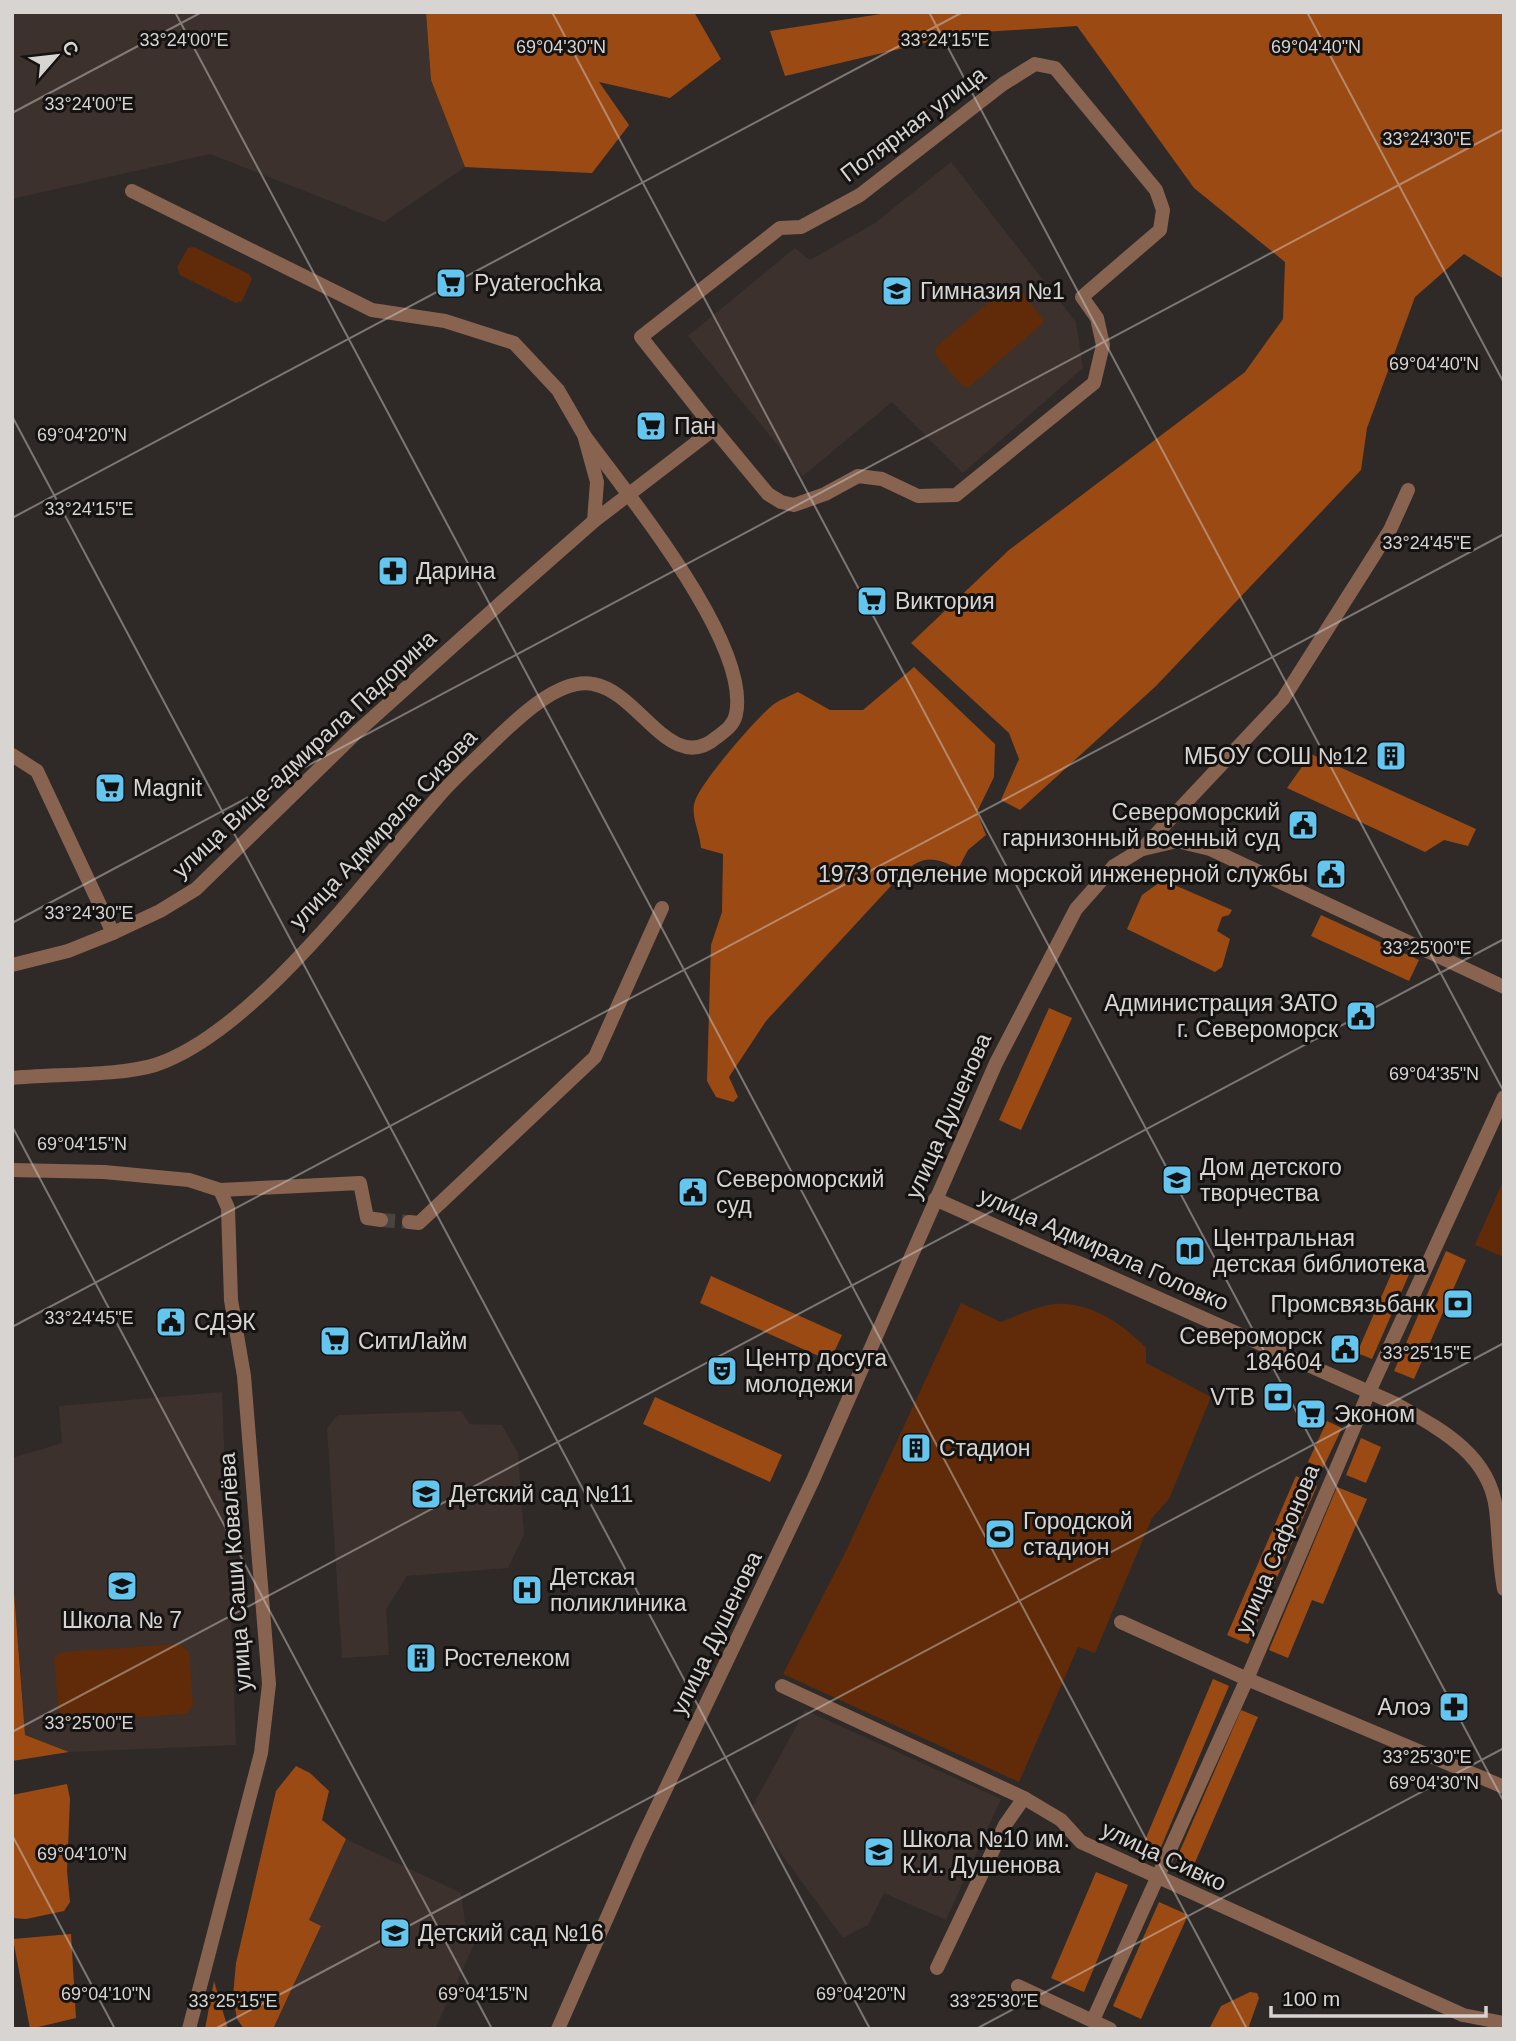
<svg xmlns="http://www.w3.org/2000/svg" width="1516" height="2041" font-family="Helvetica,sans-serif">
  <rect width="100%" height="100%" fill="#2f2a28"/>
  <g fill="#3c312c">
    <path d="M12 12H426L431 80 465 167 384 222 210 154 12 199Z"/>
    <path d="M951 162 1076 322 1083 368 963 473 892 402 803 476 688 336 795 248 810 260 875 223Z"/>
    <path d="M222 1392 236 1745 69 1752 25 1735 12 1567V1458L62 1443 59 1406Z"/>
    <path d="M461 1411 470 1424 502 1425 518 1453 524 1535 508 1568 407 1576 386 1609 389 1655 342 1658 327 1428 338 1415Z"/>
    <path d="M805 1710 1001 1799 946 1920 884 1893 868 1925 843 1938 750 1811Z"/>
    <path d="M346 1839 461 1893 466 1930 478 1936 435 2029H273L321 1927 308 1920Z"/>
  </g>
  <g fill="#612b09">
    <path d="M194 247 249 274 252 279 242 301 236 303 180 275 177 267 188 248Z"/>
    <path d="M1009 285 1017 286 1043 319 1042 324 969 387 962 386 935 354 936 347Z"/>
    <path d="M1504 1179V1257L1475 1245Z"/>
    <path d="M961 1303 1001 1322C1016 1316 1033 1308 1048 1305 1085 1298 1122 1323 1146 1348V1363L1211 1397 1169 1499 1152 1518 1095 1653 1078 1647 1019 1782 783 1674 847 1549Z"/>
    <path d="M180 1644 189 1652 193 1706 186 1714 65 1722 59 1716 54 1658 62 1652Z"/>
  </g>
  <g fill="#9c4a14">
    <path d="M426 12H694L721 59 670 98 599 82 629 125 592 173 465 167 431 80Z"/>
    <path d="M894 12H1504V279L1464 254 1415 297 1367 428 1361 470 1156 686 1020 810 1001 800 1019 759 1009 733 911 643 1009 550 1245 372 1283 319 1285 262 1194 188 1077 26 967 33 785 76 770 31Z"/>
    <path d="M914 667 995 744 994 777 977 812 986 835 968 850 958 869C935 856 922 855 902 874L766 1021 729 1077 738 1097 733 1102 716 1097 707 1081 711 945 722 912 723 854 701 848C700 832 690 816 695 801 701 782 757 717 774 704 781 699 790 696 798 692L830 710H863Z"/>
    <path d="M1311 754 1476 829 1468 846 1444 840 1425 852 1287 788Z"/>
    <path d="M1163 880 1232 910 1229 915 1222 917 1217 931 1230 939 1222 967 1215 972 1127 929 1142 895Z"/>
    <path d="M1321 915 1419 960 1409 981 1311 936Z"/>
    <path d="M1049 1008 1072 1018 1021 1130 999 1120Z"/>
    <path d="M1446 1251 1466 1260 1414 1379 1394 1371Z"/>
    <path d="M1399 1256 1414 1263 1372 1359 1357 1353Z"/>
    <path d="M711 1276 842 1335 830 1361 700 1303Z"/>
    <path d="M655 1397 782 1455 770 1482 643 1424Z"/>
    <path d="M1327 1421 1342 1428 1323 1468 1308 1462Z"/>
    <path d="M1361 1438 1381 1447 1366 1483 1346 1475Z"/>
    <path d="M1296 1476 1317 1486 1248 1644 1227 1635Z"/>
    <path d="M1337 1487 1367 1499 1323 1604 1312 1600 1288 1658 1269 1650Z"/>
    <path d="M12 1567 25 1735 69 1752 12 1761Z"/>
    <path d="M1213 1679 1229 1686 1156 1859 1140 1852Z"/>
    <path d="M1241 1710 1258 1717 1193 1867 1176 1860Z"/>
    <path d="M296 1766 310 1773 329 1791 322 1820 346 1839 309 1920 321 1926 273 2029H244L237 2019 233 1996 236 1963 276 1791Z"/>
    <path d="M67 1784 70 1799 67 1871 70 1902 64 1911 26 1919 12 1918V1795Z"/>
    <path d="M1096 1872 1128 1885 1084 1992 1051 1978Z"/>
    <path d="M1159 1902 1188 1915 1141 2019 1113 2006Z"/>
    <path d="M71 1934 76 2018 30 2029 13 1939Z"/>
    <path d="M214 1981 228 2029H205Z"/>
    <path d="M1250 1992 1257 1993 1259 1998 1248 2029H1209L1221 2006Z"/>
  </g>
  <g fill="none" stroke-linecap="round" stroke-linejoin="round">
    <path stroke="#484442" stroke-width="14" stroke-dasharray="14 7" stroke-linecap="butt" d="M381 1220 409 1222"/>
    <g stroke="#886350" stroke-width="14">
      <path d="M132 191 372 310 445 321 514 343 558 390 584 435 597 482 594 521"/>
      <path d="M12 755 37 771 113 933"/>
      <path d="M1143 849 1177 841 1210 849 1504 987"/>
      <path d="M12 965 68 951 113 933 160 911 196 889 357 732 503 601 594 521 714 429 641 337 780 228 801 227 860 195 1003 84 1035 64 1055 68 1156 190 1163 210 1160 230 1082 297 1097 318 1103 345 1094 383 956 495 918 496 882 479 858 476 825 494 794 505 781 502 768 494 714 429"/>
      <path d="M12 1078C51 1074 120 1076 155 1065 253 1033 368 876 437 798 454 778 475 760 494 741 516 720 559 677 593 684 640 692 671 777 717 737 725 731 734 725 736 714 751 643 626 493 584 435"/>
      <path d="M12 1170 104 1172 189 1180 220 1190 360 1183 367 1218 381 1220"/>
      <path d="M935 1199 1396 1404C1440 1429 1489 1454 1496 1509 1499 1535 1499 1563 1504 1589"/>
      <path d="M409 1222 419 1223 595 1057 662 908"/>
      <path d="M1121 1622 1247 1679 1504 1787"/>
      <path d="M782 1686 1024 1798 1061 1820 1081 1842 1463 2015 1504 2023"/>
      <path d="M937 1968 1005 1825 1024 1798"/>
      <path d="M1018 1986 1110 2029"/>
      <path d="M1093 2020 1247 1679 1369 1392 1504 1097"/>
      <path d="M189 2029 261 1753 269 1684 244 1376 231 1300 228 1208 220 1190"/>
      <path d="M558 2029 639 1845 813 1480 996 1063 1076 909 1114 866 1142 849 1283 699 1390 530 1408 490"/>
    </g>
  </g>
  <path fill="none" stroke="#d7d4d2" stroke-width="2" stroke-opacity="0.45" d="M175 12 1247 2029M552 12 1504 1802M929 12 1504 1092M1307 12 1504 383M12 113 202 12M12 416 870 2029M12 518 963 12M12 923 1504 129M12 1126 492 2029M12 1327 1504 534M12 1732 1504 939M12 1835 115 2029M215 2029 1504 1343M976 2029 1504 1748"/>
  <defs>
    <g id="supermarket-square" transform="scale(1.575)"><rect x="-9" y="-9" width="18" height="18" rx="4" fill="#64c5ee" stroke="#151312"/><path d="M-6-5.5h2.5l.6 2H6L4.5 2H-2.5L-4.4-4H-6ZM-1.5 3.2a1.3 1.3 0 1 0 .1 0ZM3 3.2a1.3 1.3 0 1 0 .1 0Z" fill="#111"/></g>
    <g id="school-square" transform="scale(1.575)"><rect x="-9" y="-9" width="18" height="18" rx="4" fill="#64c5ee" stroke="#151312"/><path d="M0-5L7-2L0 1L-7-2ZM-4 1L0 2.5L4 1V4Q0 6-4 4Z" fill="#111"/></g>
    <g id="pharmacy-square" transform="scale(1.575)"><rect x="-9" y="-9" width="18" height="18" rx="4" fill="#64c5ee" stroke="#151312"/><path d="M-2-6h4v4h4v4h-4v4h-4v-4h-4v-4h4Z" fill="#111"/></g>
    <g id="building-square" transform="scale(1.575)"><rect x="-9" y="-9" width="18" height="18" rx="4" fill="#64c5ee" stroke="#151312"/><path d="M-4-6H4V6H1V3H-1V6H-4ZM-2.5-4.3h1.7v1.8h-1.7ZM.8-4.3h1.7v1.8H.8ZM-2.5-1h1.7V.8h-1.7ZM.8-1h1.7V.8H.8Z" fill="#111"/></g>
    <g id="civic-square" transform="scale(1.575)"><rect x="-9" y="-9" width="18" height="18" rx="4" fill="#64c5ee" stroke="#151312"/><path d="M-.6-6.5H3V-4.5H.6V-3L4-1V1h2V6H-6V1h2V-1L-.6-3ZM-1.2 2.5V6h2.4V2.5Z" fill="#111"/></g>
    <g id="library-square" transform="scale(1.575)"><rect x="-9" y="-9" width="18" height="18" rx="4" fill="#64c5ee" stroke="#151312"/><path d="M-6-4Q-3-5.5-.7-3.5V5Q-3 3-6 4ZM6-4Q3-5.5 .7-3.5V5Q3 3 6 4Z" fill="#111"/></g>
    <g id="bank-square" transform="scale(1.575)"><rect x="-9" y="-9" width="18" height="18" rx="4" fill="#64c5ee" stroke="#151312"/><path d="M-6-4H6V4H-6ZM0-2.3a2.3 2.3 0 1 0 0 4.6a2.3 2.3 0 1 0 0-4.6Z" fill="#111"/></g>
    <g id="theatre-square" transform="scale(1.575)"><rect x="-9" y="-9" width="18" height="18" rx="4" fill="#64c5ee" stroke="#151312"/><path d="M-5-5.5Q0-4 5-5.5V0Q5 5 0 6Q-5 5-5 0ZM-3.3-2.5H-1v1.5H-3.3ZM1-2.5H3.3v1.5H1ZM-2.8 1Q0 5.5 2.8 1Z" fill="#111"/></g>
    <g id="stadium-square" transform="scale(1.575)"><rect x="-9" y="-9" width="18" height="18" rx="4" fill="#64c5ee" stroke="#151312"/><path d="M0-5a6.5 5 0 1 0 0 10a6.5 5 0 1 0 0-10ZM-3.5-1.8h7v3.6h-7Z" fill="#111"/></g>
    <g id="hospital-square" transform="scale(1.575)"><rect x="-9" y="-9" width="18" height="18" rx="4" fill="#64c5ee" stroke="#151312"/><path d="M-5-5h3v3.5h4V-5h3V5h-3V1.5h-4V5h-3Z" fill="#111"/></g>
  </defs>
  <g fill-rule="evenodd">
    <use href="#supermarket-square" x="451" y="283"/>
    <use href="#school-square" x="897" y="291"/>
    <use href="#supermarket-square" x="651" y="426"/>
    <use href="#pharmacy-square" x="393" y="571"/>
    <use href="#supermarket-square" x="872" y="601"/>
    <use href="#building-square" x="1391" y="756"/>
    <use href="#supermarket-square" x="110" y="788"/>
    <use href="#civic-square" x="1303" y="825"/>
    <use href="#civic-square" x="1331" y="874"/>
    <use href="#civic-square" x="1361" y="1016"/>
    <use href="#school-square" x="1177" y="1180"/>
    <use href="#civic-square" x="693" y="1192"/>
    <use href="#library-square" x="1190" y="1251"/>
    <use href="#bank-square" x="1458" y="1304"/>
    <use href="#civic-square" x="171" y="1322"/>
    <use href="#supermarket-square" x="335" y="1341"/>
    <use href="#civic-square" x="1345" y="1349"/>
    <use href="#theatre-square" x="722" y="1371"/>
    <use href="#bank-square" x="1278" y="1397"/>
    <use href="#supermarket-square" x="1311" y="1414"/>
    <use href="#building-square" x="916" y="1448"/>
    <use href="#school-square" x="426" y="1494"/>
    <use href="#stadium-square" x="1000" y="1534"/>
    <use href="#school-square" x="122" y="1586"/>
    <use href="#hospital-square" x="527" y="1590"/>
    <use href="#building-square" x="421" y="1658"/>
    <use href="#pharmacy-square" x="1454" y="1707"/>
    <use href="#school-square" x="879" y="1852"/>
    <use href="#school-square" x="395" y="1933"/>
  </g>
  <g text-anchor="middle" stroke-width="6" stroke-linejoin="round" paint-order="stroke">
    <g font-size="23" fill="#d7d4d2" stroke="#151312">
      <text transform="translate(913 124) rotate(-37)" y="8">Полярная улица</text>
      <text transform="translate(304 754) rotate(-43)" y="8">улица Вице-адмирала Падорина</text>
      <text transform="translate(383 829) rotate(-47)" y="8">улица Адмирала Сизова</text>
      <text transform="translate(948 1116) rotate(-66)" y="8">улица Душенова</text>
      <text transform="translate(1104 1249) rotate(24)" y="8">улица Адмирала Головко</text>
      <text transform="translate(1277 1549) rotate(-67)" y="8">улица Сафонова</text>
      <text transform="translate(235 1572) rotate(-94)" y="8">улица Саши Ковалёва</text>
      <text transform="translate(716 1633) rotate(-64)" y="8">улица Душенова</text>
      <text transform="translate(1164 1856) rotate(25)" y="8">улица Сивко</text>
    </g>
    <g font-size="23" fill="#d7d4d2" stroke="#151312" text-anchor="start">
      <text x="474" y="291">Pyaterochka</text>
      <text x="920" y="299">Гимназия №1</text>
      <text x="674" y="434">Пан</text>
      <text x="416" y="579">Дарина</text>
      <text x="895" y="609">Виктория</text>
      <text x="1368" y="764" text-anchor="end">МБОУ СОШ №12</text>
      <text x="133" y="796">Magnit</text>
      <text x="1280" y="820" text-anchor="end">Североморский<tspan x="1280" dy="26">гарнизонный военный суд</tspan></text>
      <text x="1308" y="882" text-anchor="end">1973 отделение морской инженерной службы</text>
      <text x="1338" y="1011" text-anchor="end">Администрация ЗАТО<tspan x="1338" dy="26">г. Североморск</tspan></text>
      <text x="1200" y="1175">Дом детского<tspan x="1200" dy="26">творчества</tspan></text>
      <text x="716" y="1187">Североморский<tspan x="716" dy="26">суд</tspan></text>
      <text x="1213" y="1246">Центральная<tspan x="1213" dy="26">детская библиотека</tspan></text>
      <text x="1435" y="1312" text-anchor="end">Промсвязьбанк</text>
      <text x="194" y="1330">СДЭК</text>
      <text x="1322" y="1344" text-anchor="end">Североморск<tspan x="1322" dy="26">184604</tspan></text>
      <text x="358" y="1349">СитиЛайм</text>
      <text x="745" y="1366">Центр досуга<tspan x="745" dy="26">молодежи</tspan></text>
      <text x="1255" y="1405" text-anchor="end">VTB</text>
      <text x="1334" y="1422">Эконом</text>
      <text x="939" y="1456">Стадион</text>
      <text x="449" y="1502">Детский сад №11</text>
      <text x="1023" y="1529">Городской<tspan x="1023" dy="26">стадион</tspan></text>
      <text x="550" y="1585">Детская<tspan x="550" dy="26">поликлиника</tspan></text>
      <text x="122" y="1628" text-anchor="middle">Школа № 7</text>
      <text x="444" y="1666">Ростелеком</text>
      <text x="1431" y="1715" text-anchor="end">Алоэ</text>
      <text x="902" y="1847">Школа №10 им.<tspan x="902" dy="26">К.И. Душенова</tspan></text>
      <text x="418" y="1941">Детский сад №16</text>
    </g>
  </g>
  <g font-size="18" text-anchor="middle" fill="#d7d4d2" stroke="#151312" stroke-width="6" stroke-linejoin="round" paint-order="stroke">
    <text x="184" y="46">33°24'00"E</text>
    <text x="945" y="46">33°24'15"E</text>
    <text x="561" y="53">69°04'30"N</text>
    <text x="1316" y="53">69°04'40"N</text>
    <text x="89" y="110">33°24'00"E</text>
    <text x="1427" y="145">33°24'30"E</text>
    <text x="1434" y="370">69°04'40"N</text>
    <text x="82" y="441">69°04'20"N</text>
    <text x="89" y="515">33°24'15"E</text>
    <text x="1427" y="549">33°24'45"E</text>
    <text x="89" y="919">33°24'30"E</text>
    <text x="1427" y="954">33°25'00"E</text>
    <text x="1434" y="1080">69°04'35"N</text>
    <text x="82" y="1150">69°04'15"N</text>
    <text x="89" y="1324">33°24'45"E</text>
    <text x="1427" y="1359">33°25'15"E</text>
    <text x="89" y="1729">33°25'00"E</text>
    <text x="1427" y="1763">33°25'30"E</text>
    <text x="1434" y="1789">69°04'30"N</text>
    <text x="82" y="1860">69°04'10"N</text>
    <text x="106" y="2000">69°04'10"N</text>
    <text x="483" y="2000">69°04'15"N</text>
    <text x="861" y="2000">69°04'20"N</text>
    <text x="233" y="2007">33°25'15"E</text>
    <text x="994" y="2007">33°25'30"E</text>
  </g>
  <rect width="1516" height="2041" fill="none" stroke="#d7d4d2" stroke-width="28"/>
  <g transform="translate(56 56) rotate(62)" stroke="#151312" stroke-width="5" paint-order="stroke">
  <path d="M0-5L12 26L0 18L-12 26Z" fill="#d7d4d2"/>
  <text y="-10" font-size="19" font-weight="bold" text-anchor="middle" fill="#d7d4d2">С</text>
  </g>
  <path d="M1271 2006v10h215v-10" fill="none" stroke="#d7d4d2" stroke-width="3.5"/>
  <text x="1282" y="2006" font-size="21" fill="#d7d4d2" stroke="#151312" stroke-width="5" paint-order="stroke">100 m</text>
</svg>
